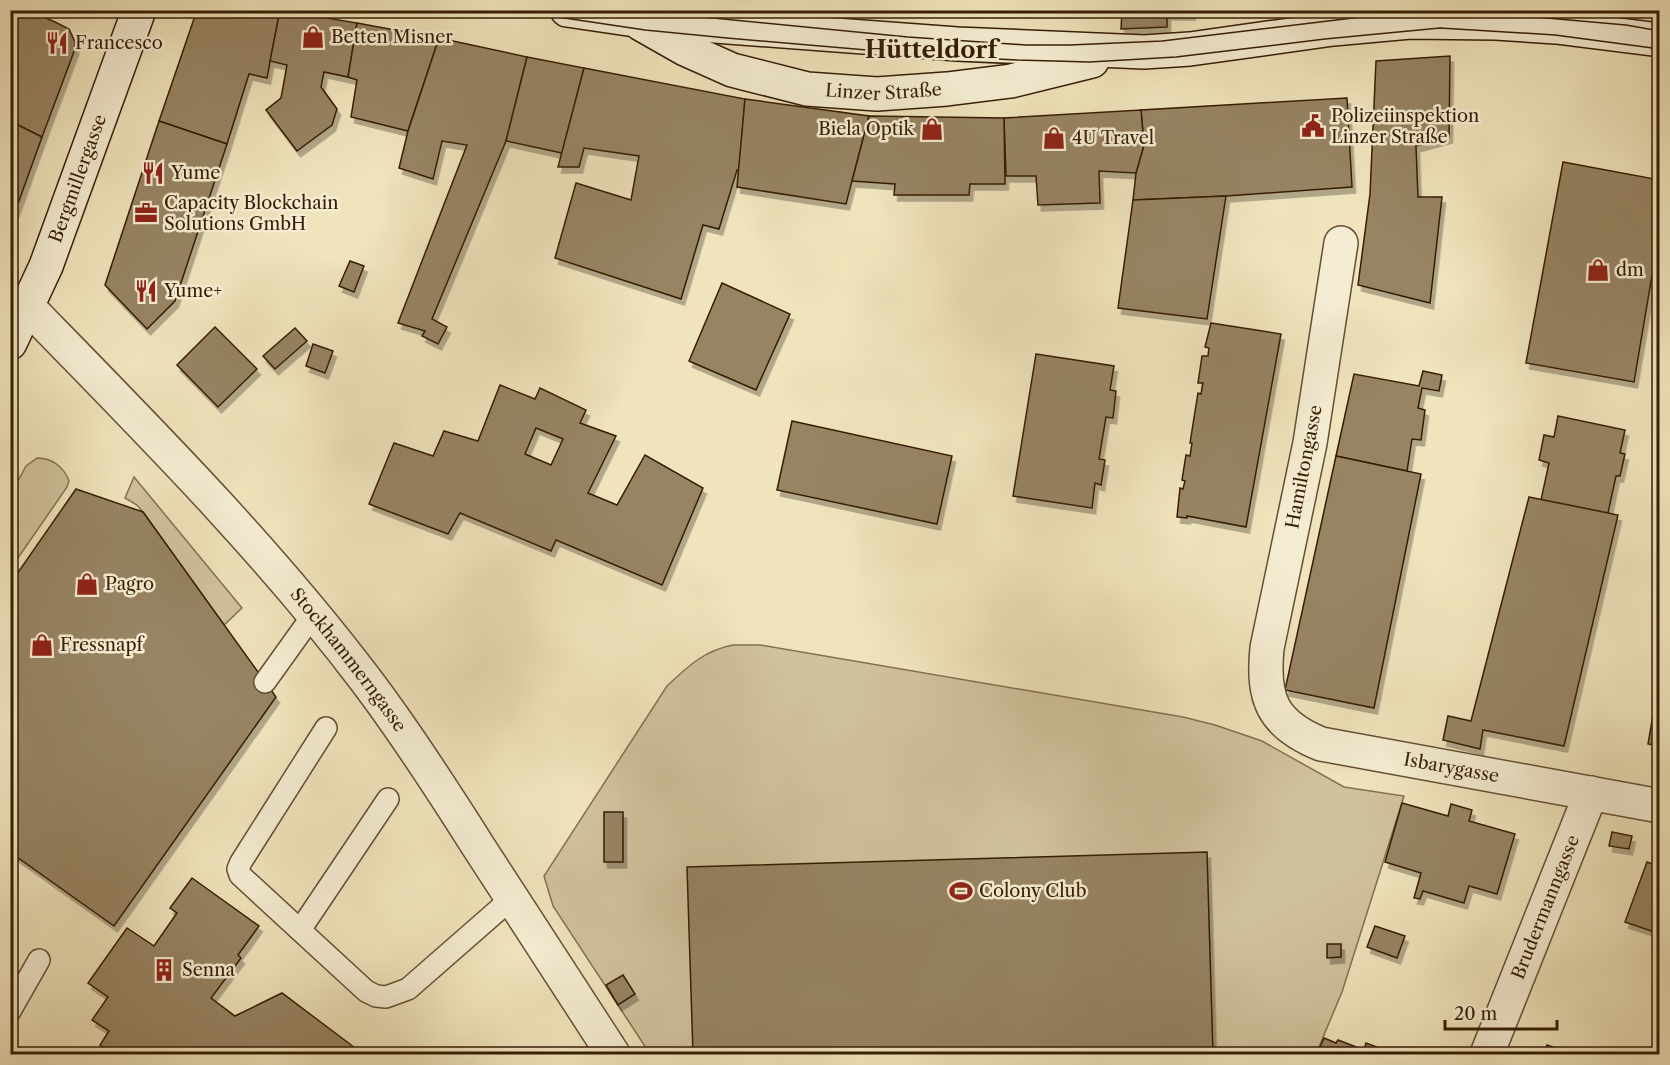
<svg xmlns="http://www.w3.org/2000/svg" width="1670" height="1065" font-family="'Libre Caslon Text',serif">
  <defs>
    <filter id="shadow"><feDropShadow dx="3.5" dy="6" stdDeviation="0" flood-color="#0004"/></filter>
  </defs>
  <rect width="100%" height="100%" fill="#f0e4bc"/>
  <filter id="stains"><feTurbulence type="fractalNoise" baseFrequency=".00333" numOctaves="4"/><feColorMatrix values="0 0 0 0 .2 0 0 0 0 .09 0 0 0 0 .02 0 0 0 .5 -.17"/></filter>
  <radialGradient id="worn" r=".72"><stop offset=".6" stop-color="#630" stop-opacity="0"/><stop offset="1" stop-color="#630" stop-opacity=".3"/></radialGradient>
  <g fill="#d0c29d" stroke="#837051" stroke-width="1.5">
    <path d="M37 458C52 458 64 467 69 481L67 487 11 568V494L26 466Z"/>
    <path d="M134 477 242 608 224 625 143 512 137 505 125 498Z"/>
    <path d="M733 645H760L1183 717 1215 725 1262 741 1344 787 1404 796 1342 992 1316 1054H650L553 906 544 876 667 686C687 667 705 650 733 645Z"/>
  </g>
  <g fill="#978464" stroke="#361d05" stroke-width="1.5" fill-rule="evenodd" filter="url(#shadow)">
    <path d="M10 10H28L55 22 69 29 75 42V49L42 137 10 121Z"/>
    <path d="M197 10H280L267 78 249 74 227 144 159 121Z"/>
    <path d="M280 10 357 23 348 77 324 72 321 87 337 109 332 125 297 151 266 110 281 98 287 65 270 61Z"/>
    <path d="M1122 10H1192V14H1167V27L1121 29Z"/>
    <path d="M357 23 439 38 408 131 351 117 357 80 348 77Z"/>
    <path d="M439 38 527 57 506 141 432 319 447 327 438 344 422 336 425 331 398 323 467 145 442 141 433 179 399 168 408 131Z"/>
    <path d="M1450 56 1449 137 1416 146 1418 197H1442L1430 303 1358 285 1370 194 1376 61Z"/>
    <path d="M527 57 584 68 562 153 506 141Z"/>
    <path d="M584 68 745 99 739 171 737 170 719 229 703 225 681 299 555 258 576 183 631 200 639 156 584 148 579 167H558Z"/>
    <path d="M1347 98 1352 187 1226 196 1133 200 1136 173 1144 145 1141 110Z"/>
    <path d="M745 99 869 116 846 204 737 187Z"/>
    <path d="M1141 110 1144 145 1136 173 1099 171 1100 203 1038 205 1036 176H1006L1004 118Z"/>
    <path d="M869 116 1004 118 1005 184H970L969 195H894L895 184 852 181Z"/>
    <path d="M10 121 42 137 15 212 10 210Z"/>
    <path d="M159 121 227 144 175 301 147 329 105 285Z"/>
    <path d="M1563 162 1660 180V228L1634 382 1526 363Z"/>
    <path d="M1226 196 1207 319 1118 308 1133 200Z"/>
    <path d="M350 261 364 266 354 292 339 286Z"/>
    <path d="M722 283 790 314 756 390 689 361Z"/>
    <path d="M1211 323 1281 334 1246 527 1187 516V518L1177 517 1180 488 1183 489 1185 481 1182 480 1186 455 1190 456 1192 443H1190L1198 393 1201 394 1203 383H1198L1202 356H1208L1209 348 1205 347Z"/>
    <path d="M215 327 257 369 218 407 177 365Z"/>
    <path d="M295 328 307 341 275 369 263 356Z"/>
    <path d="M313 344 333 351 325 373 306 366Z"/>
    <path d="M1036 354 1114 366 1110 390 1116 391 1113 418 1106 417 1099 459 1105 460 1101 485 1095 483 1092 508 1013 496Z"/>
    <path d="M1423 371 1442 375 1439 391 1422 388 1418 408 1425 410 1421 440 1412 439 1407 471 1336 456 1354 374 1419 386Z"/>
    <path d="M500 385 535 399 540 388 586 410 580 423 616 436 588 493 617 505 645 455 703 488 662 585 556 540 551 551 460 513 448 534 369 504 394 443 433 456 444 431 478 441ZM536 428 563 439 551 465 525 454Z"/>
    <path d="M1558 416 1625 430 1620 453 1625 454 1620 476H1616L1608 513 1541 500 1549 463 1539 460 1544 435 1554 437Z"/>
    <path d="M792 421 952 456 937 524 777 490Z"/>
    <path d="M1336 456 1421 474 1374 708 1285 690Z"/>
    <path d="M76 489 143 512 276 697 114 926 10 852V584Z"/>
    <path d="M1529 497 1618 515 1564 746 1483 730 1480 749 1443 740 1448 716 1471 721Z"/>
    <path d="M1660 674V746L1648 744Z"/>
    <path d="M1402 803 1448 816 1451 804 1472 810 1469 821 1515 834 1497 894 1469 886 1464 903 1423 891 1420 899 1414 898 1421 873 1385 862Z"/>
    <rect x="604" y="812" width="19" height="50"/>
    <path d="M1612 832 1632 836 1629 849 1609 846Z"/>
    <path d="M1207 852 1213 1054H693L687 867Z"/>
    <path d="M1647 862 1660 867V934L1625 922Z"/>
    <path d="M192 878 259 926 238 955 241 958 211 998 235 1016 282 993 363 1054H113L100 1045 109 1031 92 1020 108 997 88 983 127 928 154 946 177 913 170 908Z"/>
    <path d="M1375 926 1405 936 1397 958 1367 947Z"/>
    <path d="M1327 944H1341V957L1327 958Z"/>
    <path d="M623 975 635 994 618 1005 606 985Z"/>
    <path d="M1324 1038 1336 1043 1338 1040 1364 1050 1366 1043 1395 1054H1317Z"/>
    <path d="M1547 1045 1573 1054H1543Z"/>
  </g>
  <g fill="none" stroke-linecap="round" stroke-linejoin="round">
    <g stroke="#644f33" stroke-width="24">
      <g id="lane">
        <path d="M265 682 313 615"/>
        <path d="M326 728 241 862 238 869 240 875 366 991 376 996 386 997 408 989 512 898"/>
        <path d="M300 930 388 799"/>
        <path d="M10 1011 39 960"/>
      </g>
    </g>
    <g stroke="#644f33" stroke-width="36">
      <g id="street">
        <path id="s1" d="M1341 243 1310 443 1267 648C1262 699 1272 724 1321 744L1660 806"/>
        <path id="s2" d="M28 307C145 427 264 546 365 679 406 733 442 789 478 846 523 915 568 985 613 1054"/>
        <path id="s3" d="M1487 1054 1591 793"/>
      </g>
    </g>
    <g stroke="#361d05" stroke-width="36">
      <g id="secondary">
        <path d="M567 10 635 20 957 44 1144 52 1190 49 1333 29 1410 22 1496 23 1556 27 1660 40"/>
        <path id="s4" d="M641 24 685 49 732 70 807 89 877 94 947 89 1011 81 1092 61"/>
        <path id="s5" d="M10 343 46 266 139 10"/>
      </g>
    </g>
    <use href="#lane" stroke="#f5edd3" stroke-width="21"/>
    <use href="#street" stroke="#f5edd3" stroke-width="33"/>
    <use href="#secondary" stroke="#f5edd3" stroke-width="33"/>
    <g stroke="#361d05" stroke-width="1.5">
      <path d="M511 10 645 30 727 38 937 56 1017 60 1090 62 1176 57 1325 39 1440 28 1555 35 1660 49"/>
      <path d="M632 10 908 37 1026 45H1070L1162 41 1386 14 1451 10"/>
      <path d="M1455 10 1626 25 1660 31"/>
    </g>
  </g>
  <defs>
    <g id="shop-bare" transform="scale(1.8)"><path d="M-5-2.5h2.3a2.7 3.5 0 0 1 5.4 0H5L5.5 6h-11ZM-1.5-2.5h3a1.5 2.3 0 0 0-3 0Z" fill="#8f2418" stroke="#f5edd3" stroke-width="2.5" paint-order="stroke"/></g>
    <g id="restaurant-bare" transform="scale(1.8)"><path d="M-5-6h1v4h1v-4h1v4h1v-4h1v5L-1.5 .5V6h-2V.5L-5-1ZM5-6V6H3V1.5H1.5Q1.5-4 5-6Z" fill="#8f2418" stroke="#f5edd3" stroke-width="2.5" paint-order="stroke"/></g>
    <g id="civic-bare" transform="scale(1.8)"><path d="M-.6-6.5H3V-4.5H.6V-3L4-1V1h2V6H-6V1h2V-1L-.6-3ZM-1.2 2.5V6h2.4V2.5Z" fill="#8f2418" stroke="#f5edd3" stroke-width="2.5" paint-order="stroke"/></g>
    <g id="office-bare" transform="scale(1.8)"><path d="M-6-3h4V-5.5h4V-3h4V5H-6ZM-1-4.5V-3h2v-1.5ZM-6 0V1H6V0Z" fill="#8f2418" stroke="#f5edd3" stroke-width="2.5" paint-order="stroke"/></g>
    <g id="stadium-bare" transform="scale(1.8)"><path d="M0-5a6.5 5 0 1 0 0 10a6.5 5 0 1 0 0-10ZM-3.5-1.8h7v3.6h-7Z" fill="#8f2418" stroke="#f5edd3" stroke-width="2.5" paint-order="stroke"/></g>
    <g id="building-bare" transform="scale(1.8)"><path d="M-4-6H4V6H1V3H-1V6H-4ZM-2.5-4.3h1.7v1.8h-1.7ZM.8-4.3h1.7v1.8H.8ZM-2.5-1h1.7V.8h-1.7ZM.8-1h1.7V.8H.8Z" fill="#8f2418" stroke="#f5edd3" stroke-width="2.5" paint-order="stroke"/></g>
  </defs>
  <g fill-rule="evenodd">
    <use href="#shop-bare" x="313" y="37"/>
    <use href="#restaurant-bare" x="57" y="43"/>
    <use href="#civic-bare" x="1313" y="126"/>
    <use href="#shop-bare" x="932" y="129"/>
    <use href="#shop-bare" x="1054" y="138"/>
    <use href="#restaurant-bare" x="153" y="173"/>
    <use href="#office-bare" x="146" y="213"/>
    <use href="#shop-bare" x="1598" y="270"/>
    <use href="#restaurant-bare" x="146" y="291"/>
    <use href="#shop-bare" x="87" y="584"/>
    <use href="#shop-bare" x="42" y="645"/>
    <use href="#stadium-bare" x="961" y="891"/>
    <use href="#building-bare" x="164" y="970"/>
  </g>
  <g text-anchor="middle" stroke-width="5" stroke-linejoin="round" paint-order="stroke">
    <g font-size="18" fill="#361d05" stroke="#f5edd3" text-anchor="start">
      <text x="331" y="43">Betten Misner</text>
      <text x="75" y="49">Francesco</text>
      <text x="1331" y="122">Polizeiinspektion<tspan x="1331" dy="21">Linzer Straße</tspan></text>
      <text x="914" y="135" text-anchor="end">Biela Optik</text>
      <text x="1072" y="144">4U Travel</text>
      <text x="171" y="179">Yume</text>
      <text x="164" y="209">Capacity Blockchain<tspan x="164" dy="21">Solutions GmbH</tspan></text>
      <text x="1616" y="276">dm</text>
      <text x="164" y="297">Yume+</text>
      <text x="105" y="590">Pagro</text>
      <text x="60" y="651">Fressnapf</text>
      <text x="979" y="897">Colony Club</text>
      <text x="182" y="976">Senna</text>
    </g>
    <g font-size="18" fill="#361d05" stroke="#f5edd3">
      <text dy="6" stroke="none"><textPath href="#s4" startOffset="256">Linzer Straße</textPath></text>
      <text dy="6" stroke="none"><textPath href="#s5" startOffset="178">Bergmillergasse</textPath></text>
      <text transform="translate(1304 467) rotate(-79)" y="6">Hamiltongasse</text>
      <text dy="6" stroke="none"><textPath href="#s2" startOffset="477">Stockhammerngasse</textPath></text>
      <text dy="6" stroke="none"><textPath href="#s1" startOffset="666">Isbarygasse</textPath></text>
      <text dy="6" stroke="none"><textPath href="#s3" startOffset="158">Brudermanngasse</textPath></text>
    </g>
    <g font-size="24" font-weight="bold" fill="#361d05" stroke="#f5edd3">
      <text x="931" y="58">Hütteldorf</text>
    </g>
  </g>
  <rect width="1670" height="1065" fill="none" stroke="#f0e4bc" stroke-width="36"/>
  <rect x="12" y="12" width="1646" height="1041" fill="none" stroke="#361d05" stroke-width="3"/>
  <rect x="18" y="18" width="1634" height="1029" fill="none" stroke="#361d05" stroke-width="1.5"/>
  <path d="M1445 1020v9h112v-9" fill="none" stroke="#361d05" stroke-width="3"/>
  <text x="1454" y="1020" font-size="18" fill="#361d05" stroke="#f5edd3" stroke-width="4.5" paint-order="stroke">20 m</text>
  <rect width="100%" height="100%" filter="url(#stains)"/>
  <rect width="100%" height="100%" fill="url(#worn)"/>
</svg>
